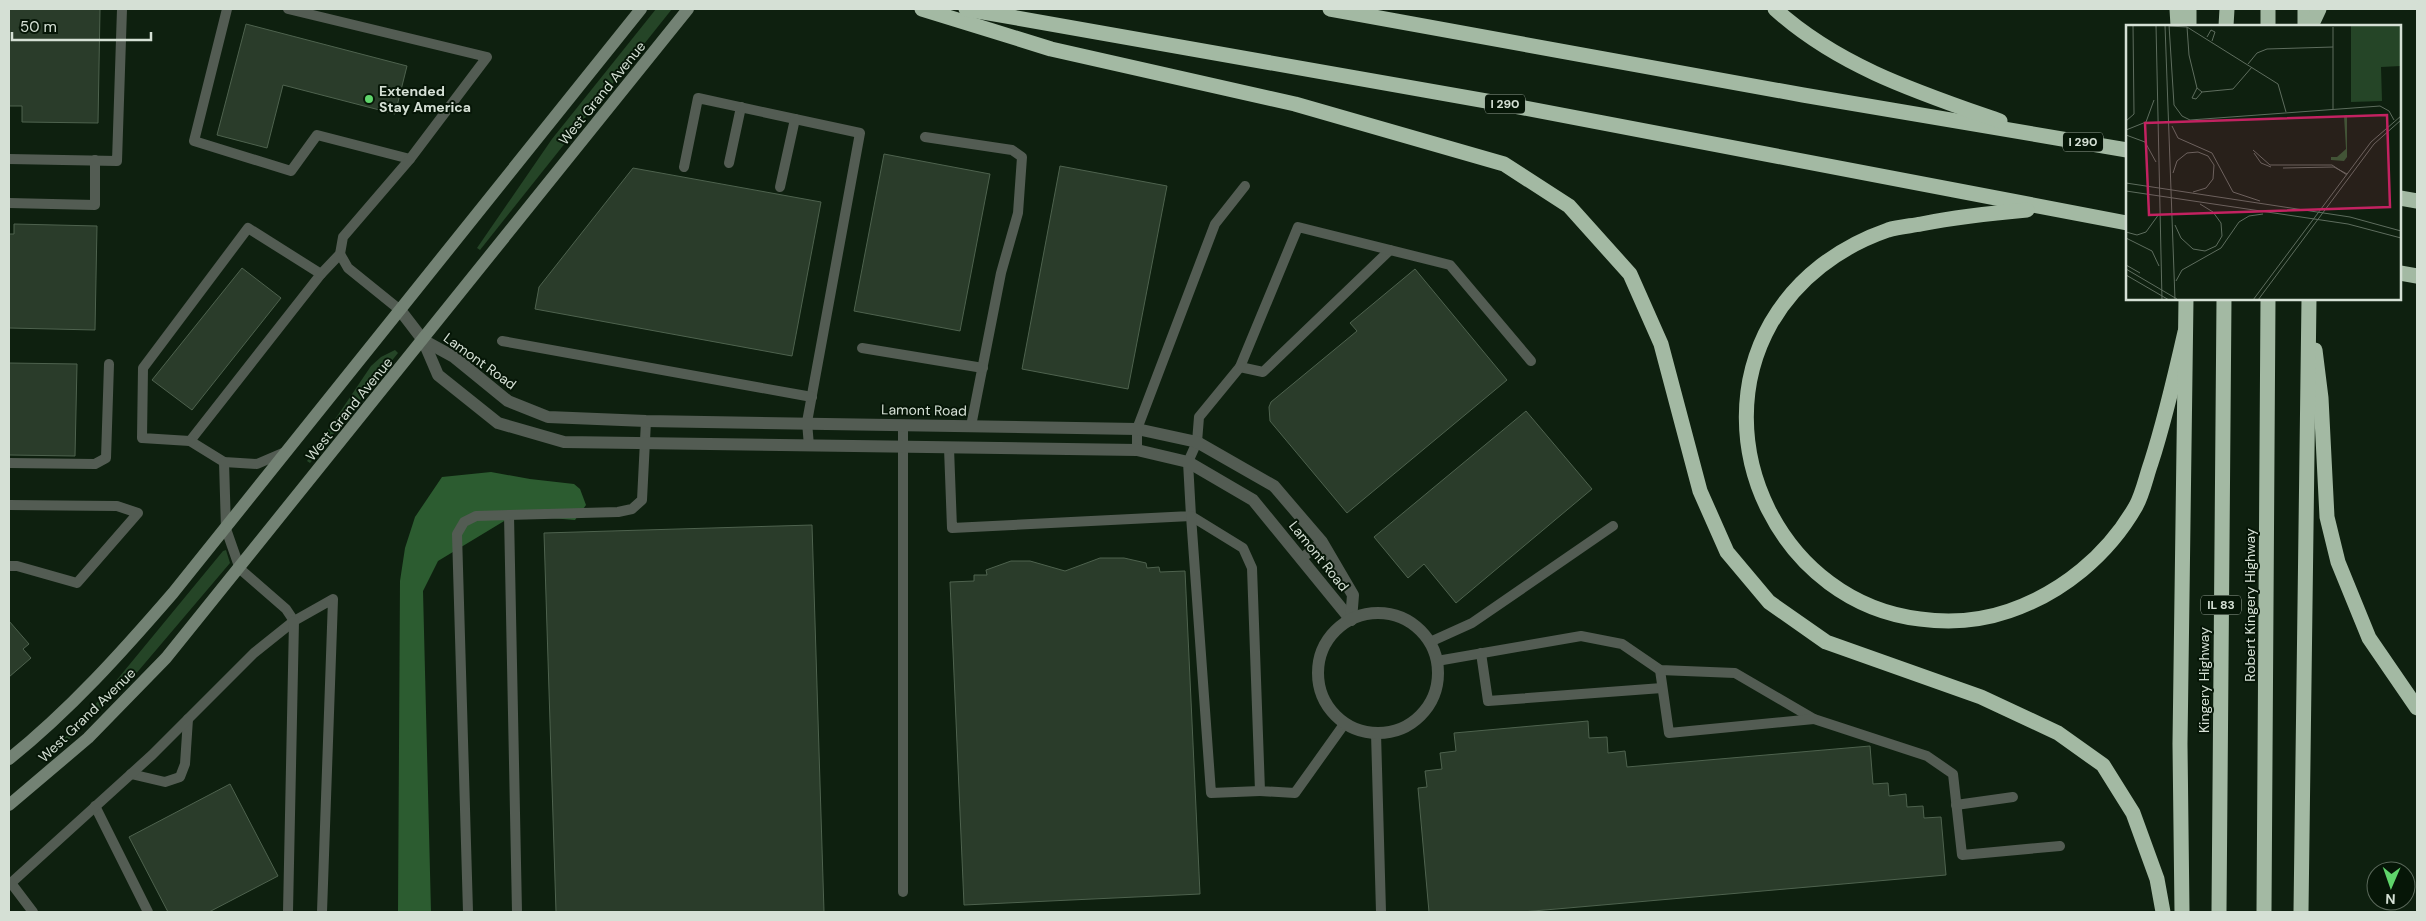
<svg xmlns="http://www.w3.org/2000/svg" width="2426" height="921" font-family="'DM Sans',sans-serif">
  <rect width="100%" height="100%" fill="#0e200f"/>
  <g fill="#254527">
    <path d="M656 9H672L480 250 477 248 552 139Z"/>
    <path d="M395 350 398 353 310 463 307 461 371 366 381 357Z"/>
    <path d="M226 550 230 563 134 676 62 746 59 744 111 687 223 551Z"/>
  </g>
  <path fill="#2c5c30" d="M491 472 530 479 574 484 580 489 586 505 575 520 514 515 438 561 423 591 431 912H398L400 581 405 548 415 517 442 477Z"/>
  <g fill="#2a3c2a" stroke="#4e624e">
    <path d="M9 9H100L98 123 22 122V106H9Z"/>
    <path d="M246 24 407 66 395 114 283 85 267 148 217 135Z"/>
    <path d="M884 154 990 174 960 331 854 311Z"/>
    <path d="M1060 166 1167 186 1128 389 1022 369Z"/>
    <path d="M633 168 821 202 792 356 535 309 539 287Z"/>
    <path d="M14 224 97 226 95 330 9 328V234H14Z"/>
    <path d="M242 268 281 298 192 410 152 380Z"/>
    <path d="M1415 269 1507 380 1347 513 1270 421 1269 407 1271 402 1357 331 1350 323Z"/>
    <path d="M9 363 77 364 75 456 9 455Z"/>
    <path d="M1526 411 1592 489 1456 603 1424 564 1408 578 1374 537Z"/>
    <path d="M812 525 824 912H556L544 533Z"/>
    <path d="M1100 558H1124L1146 563 1147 568 1159 567 1160 572 1185 571 1200 894 964 905 950 582 974 581V575H987L986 570 1011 561H1030L1065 571Z"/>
    <path d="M9 621 29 644 23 649 31 658 9 677Z"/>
    <path d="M1588 721 1589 738 1607 737 1608 753 1625 751 1627 767 1870 746 1873 784 1888 783 1889 796 1906 794 1907 807 1923 806 1924 818 1941 817 1946 875 1522 912H1429L1418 788 1427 787 1425 771 1442 769 1440 753 1456 751 1454 733Z"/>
    <path d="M230 784 278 876 209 912H168L129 837Z"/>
  </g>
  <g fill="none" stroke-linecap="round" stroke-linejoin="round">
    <g stroke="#535c53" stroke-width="10">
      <path d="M227 9 194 141 291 171 317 135 410 159"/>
      <path d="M925 137 1012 150 1022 157 1018 213 1001 273 971 426"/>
      <path d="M9 159 117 161 122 9"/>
      <path d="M729 163 741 107"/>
      <path d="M684 167 698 98 860 133 807 422 809 446"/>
      <path d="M780 187 795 119"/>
      <path d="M9 203 95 205V160"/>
      <path d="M340 254 348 268 400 310"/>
      <path d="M502 341 812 397"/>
      <path d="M862 348 983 368"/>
      <path d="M1240 367 1263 372 1390 250"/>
      <path d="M190 441 321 274"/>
      <path d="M949 448 952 528 1191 516 1188 462 1197 442 1199 417 1240 367 1298 227 1450 265 1531 361"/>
      <path d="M1137 450V429L1215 224 1245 186"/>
      <path d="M285 452 257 464 224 462 190 441 142 438 143 368 248 228 321 274 340 254 343 237 410 159 487 57 288 9"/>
      <path d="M224 462 226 529 240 569 286 609 294 621 333 599 322 912"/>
      <path d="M9 463 95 464 106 458 109 364"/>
      <path d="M9 505 117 506 138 513 77 583 17 566H9"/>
      <path d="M509 515 517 912"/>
      <path d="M1191 516 1243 548 1252 568 1260 791 1295 793 1345 723"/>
      <path d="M1191 516 1211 793 1260 791"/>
      <path d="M1302 558 1322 542"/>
      <path d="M1430 642 1472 623 1613 526"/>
      <path d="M1481 653 1488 701 1662 688"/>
      <path d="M1437 661 1581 636 1622 644 1660 670 1735 673 1814 719 1927 756 1953 774 1962 855 2060 846"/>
      <path d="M1660 670 1669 733 1814 719"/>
      <path d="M1376 733 1381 912"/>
      <path d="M131 774 165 782 180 777 185 764 188 719"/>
      <path d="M1956 805 2013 797"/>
      <path d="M95 806 148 912"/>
      <path d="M903 892V425"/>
      <path d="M33 912 11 883 152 755 254 653 294 621"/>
      <path d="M288 912 294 621"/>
      <path d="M468 912 457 534 464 522 476 516 618 512 632 509 642 500 646 421"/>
    </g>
    <g stroke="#535c53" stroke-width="12">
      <path d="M400 310 423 340 438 375 498 423 564 442 1137 450 1188 462 1253 500 1351 620"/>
      <path d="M423 340 454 357 508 401 548 417 646 421 1137 429 1197 442 1274 486 1322 542 1353 595 1351 620"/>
      <circle cx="1378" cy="673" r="60"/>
    </g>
    <g stroke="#738274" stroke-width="12">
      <path d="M9 759C70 710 122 652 173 593L641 9"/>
      <path d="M9 805 88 738 166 658 688 9"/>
    </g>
    <g stroke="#a3b9a3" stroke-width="15">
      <path d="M922 9 1051 49 1295 104 1504 164 1569 206 1630 274 1661 344 1700 491 1727 552 1769 602 1826 642 1981 697 2058 733 2103 765 2133 813 2157 879 2163 912"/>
      <path d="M966 9 1509 105 2127 223"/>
      <path d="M1330 9 1803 95 2127 150"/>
      <path d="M1775 9C1839 67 1920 93 2000 121"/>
      <path d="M2177 9 2178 26"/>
      <path d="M2305 9V26"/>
      <path d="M2189 26V9"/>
      <path d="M2226 26 2227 9"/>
      <path d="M2268 26V9"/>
      <path d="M2311 26 2319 9"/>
      <path d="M2400 198 2417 201"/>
      <path d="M2027 210C1992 213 1956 217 1921 224 1910 226 1898 227 1888 230 1839 247 1797 278 1771 323 1703 443 1783 603 1920 619 1950 623 1980 621 2009 611 2062 593 2108 555 2136 506 2143 493 2146 477 2151 463 2165 420 2175 376 2185 332"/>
      <path d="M2400 273 2417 276"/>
      <path d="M2315 350 2321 398 2327 517 2338 562 2369 638 2417 708"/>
      <path d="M2182 912 2180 744 2186 299"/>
      <path d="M2219 912 2224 299"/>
      <path d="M2264 912 2268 299"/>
      <path d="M2301 912 2309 299"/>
    </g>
  </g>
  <circle fill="#5fd56b" stroke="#061607" stroke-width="2" cx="369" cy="99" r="5"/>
  <g text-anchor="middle" stroke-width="4" stroke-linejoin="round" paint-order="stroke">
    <g fill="#061607" stroke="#97a397" stroke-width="1">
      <rect x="1485" y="94.5" width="40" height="19" rx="4"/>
      <rect x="2063" y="132.5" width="40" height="19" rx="4"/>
      <rect x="2201" y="595.5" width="40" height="19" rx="4"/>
    </g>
    <g font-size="12" font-weight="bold" fill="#d5e0d5">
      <text x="1505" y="108">I 290</text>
      <text x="2083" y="146">I 290</text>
      <text x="2221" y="609">IL 83</text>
    </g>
    <g font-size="14" font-weight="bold" fill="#d5e0d5" stroke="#061607" text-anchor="start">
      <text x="379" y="96">Extended<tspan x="379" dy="16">Stay America</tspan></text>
    </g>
    <g font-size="14" fill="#d5e0d5" stroke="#061607">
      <text transform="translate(602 93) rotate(-51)" y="5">West Grand Avenue</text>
      <text transform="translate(480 361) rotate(36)" y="5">Lamont Road</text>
      <text transform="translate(349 409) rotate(-51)" y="5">West Grand Avenue</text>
      <text transform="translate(924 410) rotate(1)" y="5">Lamont Road</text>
      <text transform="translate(1319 556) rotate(51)" y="5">Lamont Road</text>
      <text transform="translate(2250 605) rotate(-90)" y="5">Robert Kingery Highway</text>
      <text transform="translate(2204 680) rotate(-90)" y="5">Kingery Highway</text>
      <text transform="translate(87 715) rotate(-44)" y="5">West Grand Avenue</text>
    </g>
  </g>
  <g transform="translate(2126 25)">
    <rect width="275" height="275" fill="#0e200f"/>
    <path d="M225 0H275V41L255 42 256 76 225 77Z" fill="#254527"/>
    <path d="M221 90V132L218 136 205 135V132H211L220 124 218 91Z" fill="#2c5c30"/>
    <path fill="none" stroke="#5e6d5e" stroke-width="1" d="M30 0 36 275M39 0 49 275M43 0 48 80 56 91 64 95 254 81 263 86 268 95M43 1 61 2 152 59 160 87M61 2 63 30 71 63 76 67 107 64 126 42M81 12 85 5 89 7 86 16M122 39 131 28 141 24 207 22M71 63 66 73 70 74 76 67M207 84V2M0 96 8 89 7 0M46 101 52 113 86 128 107 167 134 176M0 105 20 97 28 75M0 110 19 117 30 137M127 125 144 140H206L221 150M128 128 135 138 145 142M157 143 208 142 221 149M47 148 51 136 61 128 72 127 82 131 88 140 87 154 80 163 67 167M0 158 224 192 275 206M0 166 222 199 275 213M49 200 55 213 67 224 79 226 90 221 96 211 95 198 87 187 74 179M0 207 11 210 20 207 33 189M0 213 26 226 33 241M0 240 14 248M0 244 51 274M0 250 43 275M50 256 56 245 95 223 113 197 123 191 137 189M127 275 245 117 275 91M132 275 248 119 275 95"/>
    <path fill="#c32261" fill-opacity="0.15" stroke="#c32261" stroke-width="2.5" d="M261 90 264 182 23 190 19 98Z"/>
    <rect width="275" height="275" fill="none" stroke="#d5e0d5" stroke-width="2.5"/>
  </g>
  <rect width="2426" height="921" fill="none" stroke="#d5e0d5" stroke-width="20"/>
  <g transform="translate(2391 886) rotate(182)"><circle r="24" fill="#061607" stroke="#596759"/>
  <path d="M0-4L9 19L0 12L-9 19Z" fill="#5fd56b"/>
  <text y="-8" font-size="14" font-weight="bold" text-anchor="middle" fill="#d5e0d5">N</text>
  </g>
  <path d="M12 32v8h139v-8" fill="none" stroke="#d5e0d5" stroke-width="2.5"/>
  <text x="20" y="32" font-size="15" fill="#d5e0d5" stroke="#061607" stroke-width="4" paint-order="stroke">50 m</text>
</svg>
